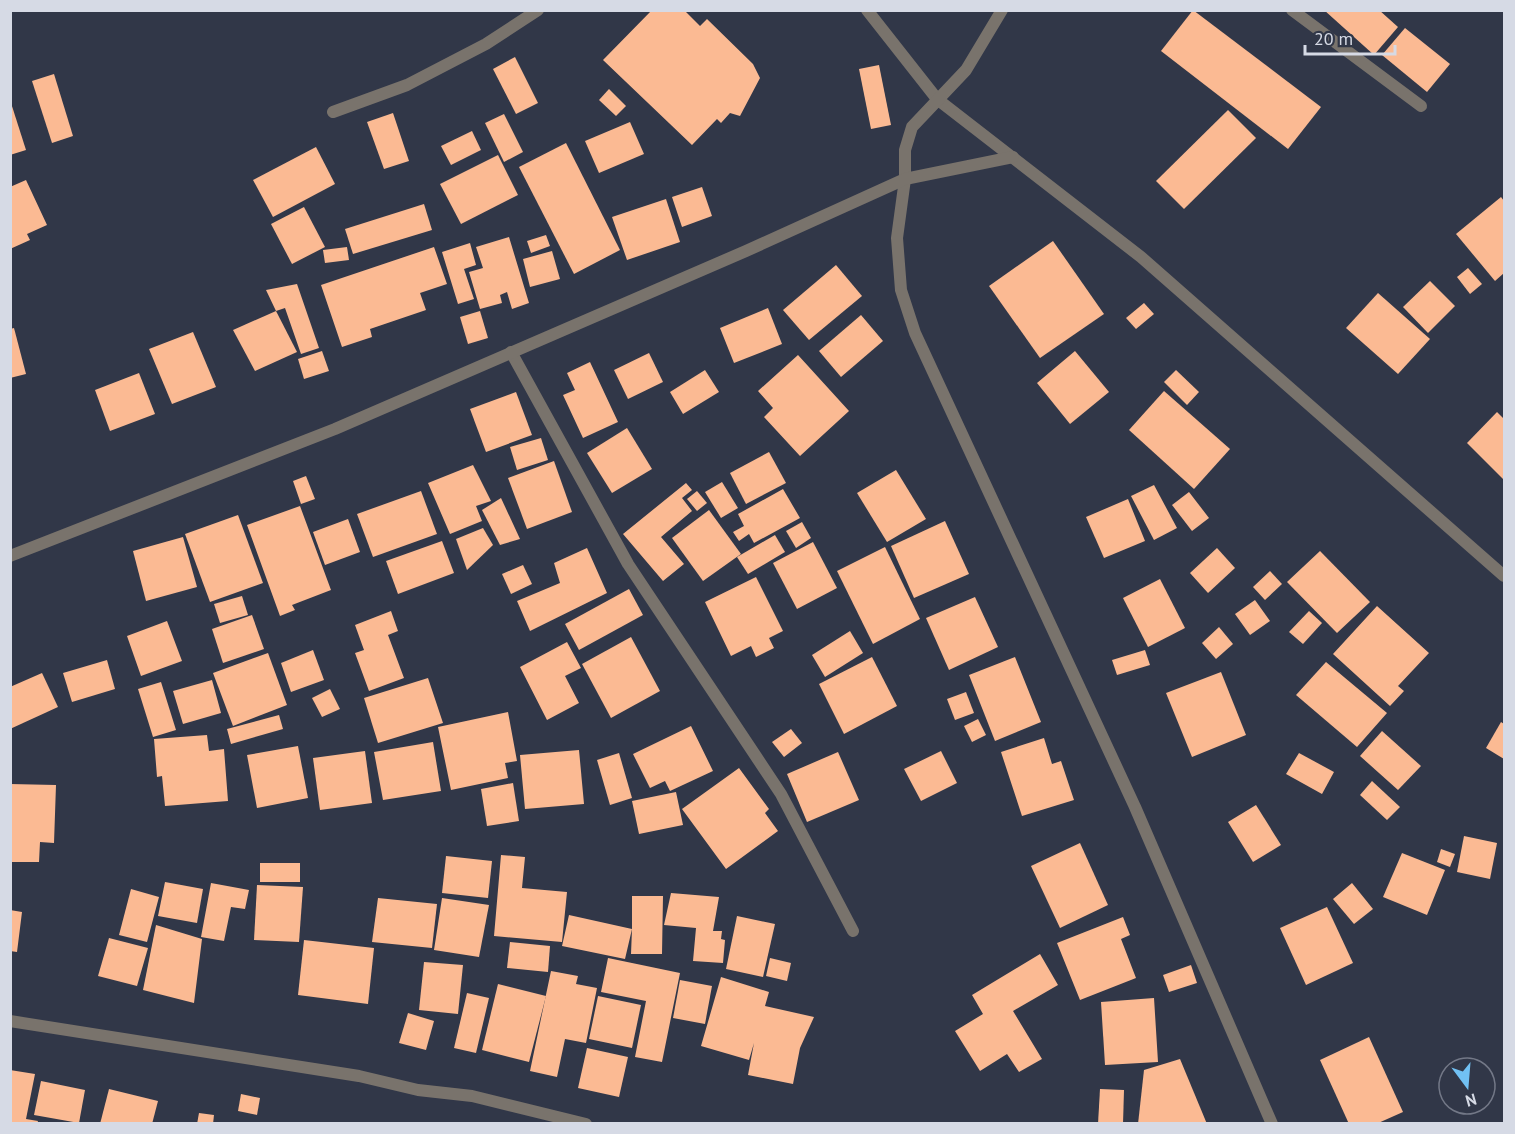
<svg xmlns="http://www.w3.org/2000/svg" width="1515" height="1134" font-family="'PT Sans',sans-serif">
  <rect width="100%" height="100%" fill="#313748"/>
  <g fill="#fbba93">
    <path d="M652 10H684L700 26 707 19 753 64 760 78 740 116 730 113 721 123 717 119 692 145 603 60Z"/>
    <path d="M1193 10 1321 107 1288 149 1161 51Z"/>
    <path d="M1324 10H1379L1398 27 1374 55Z"/>
    <path d="M1405 28 1450 64 1427 92 1382 55Z"/>
    <path d="M515 57 538 103 516 114 493 69Z"/>
    <path d="M879 65 891 125 871 129 859 69Z"/>
    <path d="M54 74 73 136 52 143 32 81Z"/>
    <path d="M609 89 626 106 616 116 599 100Z"/>
    <path d="M11 103 26 150 10 155V104Z"/>
    <path d="M1228 110 1256 138 1184 209 1156 181Z"/>
    <path d="M393 113 409 161 384 169 367 122Z"/>
    <path d="M504 114 523 152 504 162 485 123Z"/>
    <path d="M630 122 644 154 599 173 585 141Z"/>
    <path d="M472 131 481 150 451 165 441 146Z"/>
    <path d="M566 143 620 250 574 274 519 167Z"/>
    <path d="M316 147 335 184 273 217 253 180Z"/>
    <path d="M498 155 518 195 461 224 440 184Z"/>
    <path d="M26 180 47 225 27 234 30 240 10 249V187Z"/>
    <path d="M702 187 712 216 682 227 672 197Z"/>
    <path d="M1501 197 1504 201V273L1495 281 1456 234Z"/>
    <path d="M666 199 680 242 627 260 612 217Z"/>
    <path d="M424 204 432 230 353 254 345 229Z"/>
    <path d="M304 207 325 247 292 264 271 224Z"/>
    <path d="M546 235 550 246 531 253 527 241Z"/>
    <path d="M509 237 529 303 512 309 507 292 500 295 502 303 480 309 469 272 483 268 476 247Z"/>
    <path d="M1053 241 1104 314 1040 358 989 286Z"/>
    <path d="M470 243 476 265 464 269 474 299 458 304 442 252Z"/>
    <path d="M347 247 349 260 325 263 323 250Z"/>
    <path d="M434 247 447 284 420 293 426 310 370 329 372 337 342 347 321 285Z"/>
    <path d="M552 251 560 279 530 287 523 259Z"/>
    <path d="M836 265 862 296 809 340 783 310Z"/>
    <path d="M1468 268 1482 284 1470 294 1457 277Z"/>
    <path d="M1430 281 1455 306 1428 333 1403 307Z"/>
    <path d="M297 284 319 348 301 354 285 308 276 311 266 290Z"/>
    <path d="M1378 293 1430 339 1398 374 1346 328Z"/>
    <path d="M1144 303 1154 314 1136 329 1126 318Z"/>
    <path d="M768 308 782 344 734 363 720 328Z"/>
    <path d="M276 311 297 352 255 371 233 330Z"/>
    <path d="M480 311 488 338 468 344 460 317Z"/>
    <path d="M861 315 883 341 841 377 819 351Z"/>
    <path d="M14 328 26 374 10 378V329Z"/>
    <path d="M193 332 216 387 172 404 149 349Z"/>
    <path d="M322 351 329 371 304 379 298 359Z"/>
    <path d="M1075 351 1109 392 1070 424 1037 383Z"/>
    <path d="M649 353 663 382 628 399 614 370Z"/>
    <path d="M798 355 849 411 800 456 764 417 773 408 758 391Z"/>
    <path d="M590 362 618 422 583 438 563 395 575 390 567 373Z"/>
    <path d="M705 370 719 392 683 414 670 392Z"/>
    <path d="M1176 370 1199 392 1187 405 1164 382Z"/>
    <path d="M139 373 155 414 110 431 95 390Z"/>
    <path d="M1164 391 1230 449 1194 489 1129 430Z"/>
    <path d="M516 392 532 435 486 452 470 409Z"/>
    <path d="M1497 412 1504 419 1503 479 1467 443Z"/>
    <path d="M627 428 652 469 612 493 587 453Z"/>
    <path d="M541 438 548 460 517 470 510 447Z"/>
    <path d="M769 452 786 483 746 504 730 473Z"/>
    <path d="M554 461 572 512 527 529 508 478Z"/>
    <path d="M473 465 491 501 476 506 482 521 450 534 428 483Z"/>
    <path d="M896 470 926 519 887 542 857 493Z"/>
    <path d="M306 476 315 499 301 504 293 481Z"/>
    <path d="M722 482 738 508 721 518 705 492Z"/>
    <path d="M686 483 692 490 682 498 692 511 661 537 684 564 663 581 623 534Z"/>
    <path d="M1154 485 1177 528 1154 540 1131 496Z"/>
    <path d="M783 489 800 518 754 543 749 534 739 541 733 532 744 526 738 514Z"/>
    <path d="M421 491 437 534 373 557 357 514Z"/>
    <path d="M697 491 707 503 697 511 687 499Z"/>
    <path d="M1189 492 1209 518 1192 531 1172 505Z"/>
    <path d="M501 498 520 539 500 545 482 510Z"/>
    <path d="M1128 499 1145 541 1104 558 1086 517Z"/>
    <path d="M300 506 331 590 292 605 295 610 280 616 247 525Z"/>
    <path d="M709 510 741 554 703 581 672 538Z"/>
    <path d="M238 515 263 583 210 602 185 534Z"/>
    <path d="M348 519 360 552 325 565 313 532Z"/>
    <path d="M945 521 969 574 914 598 891 546Z"/>
    <path d="M802 522 811 538 796 548 786 531Z"/>
    <path d="M483 528 493 545 467 570 456 539Z"/>
    <path d="M775 535 785 552 748 574 737 557Z"/>
    <path d="M183 537 197 587 146 601 133 551Z"/>
    <path d="M442 541 454 573 398 594 386 561Z"/>
    <path d="M813 542 837 588 797 609 773 563Z"/>
    <path d="M885 547 920 619 873 644 837 571Z"/>
    <path d="M587 548 607 593 530 631 517 601 560 583 554 563Z"/>
    <path d="M1217 548 1235 568 1208 593 1190 573Z"/>
    <path d="M1320 551 1370 602 1337 633 1287 582Z"/>
    <path d="M523 565 532 584 511 594 502 574Z"/>
    <path d="M1270 571 1282 584 1265 600 1253 587Z"/>
    <path d="M756 577 783 631 769 638 774 648 756 657 751 646 731 656 705 602Z"/>
    <path d="M1160 579 1185 628 1148 647 1123 598Z"/>
    <path d="M629 589 643 615 579 650 565 624Z"/>
    <path d="M242 596 248 615 220 623 214 604Z"/>
    <path d="M975 597 998 647 949 670 926 618Z"/>
    <path d="M1255 600 1270 621 1250 635 1235 614Z"/>
    <path d="M1377 606 1429 653 1398 686 1404 691 1390 706 1333 654Z"/>
    <path d="M391 611 398 631 388 635 404 678 369 691 355 653 364 650 355 625Z"/>
    <path d="M1309 611 1322 623 1303 644 1289 632Z"/>
    <path d="M252 615 264 649 223 663 212 629Z"/>
    <path d="M167 621 182 661 141 676 127 636Z"/>
    <path d="M1219 627 1233 644 1216 659 1202 643Z"/>
    <path d="M850 631 863 653 825 677 812 655Z"/>
    <path d="M631 637 660 691 611 718 582 664Z"/>
    <path d="M567 642 581 668 565 676 579 703 547 720 520 667Z"/>
    <path d="M313 650 324 680 291 692 281 663Z"/>
    <path d="M1145 650 1150 665 1117 675 1112 660Z"/>
    <path d="M268 653 287 705 233 726 213 673Z"/>
    <path d="M872 657 897 706 844 734 819 684Z"/>
    <path d="M1015 657 1041 722 995 741 969 675Z"/>
    <path d="M107 660 115 689 72 702 63 673Z"/>
    <path d="M1326 662 1387 713 1357 747 1296 695Z"/>
    <path d="M1221 672 1246 735 1192 757 1166 693Z"/>
    <path d="M42 673 58 707 10 729V687Z"/>
    <path d="M428 678 443 723 378 743 364 698Z"/>
    <path d="M212 680 221 713 183 724 173 691Z"/>
    <path d="M161 682 176 730 153 737 138 689Z"/>
    <path d="M330 689 340 709 322 717 312 698Z"/>
    <path d="M966 692 974 713 955 720 947 699Z"/>
    <path d="M508 712 517 761 505 763 508 778 451 790 438 727Z"/>
    <path d="M279 715 283 729 231 744 227 729Z"/>
    <path d="M978 719 986 735 972 742 964 726Z"/>
    <path d="M1501 722 1504 724V759L1486 748Z"/>
    <path d="M691 726 713 771 670 791 665 781 650 788 633 754Z"/>
    <path d="M791 729 802 743 784 757 772 742Z"/>
    <path d="M1382 731 1421 766 1398 790 1360 756Z"/>
    <path d="M207 735 209 751 224 749 228 801 165 806 162 776 157 777 154 739Z"/>
    <path d="M1044 738 1052 764 1061 761 1074 800 1022 816 1001 752Z"/>
    <path d="M433 742 441 791 383 800 374 752Z"/>
    <path d="M298 746 308 798 257 808 247 755Z"/>
    <path d="M579 750 584 804 525 809 520 755Z"/>
    <path d="M365 751 372 803 320 810 313 758Z"/>
    <path d="M941 751 957 783 921 801 904 769Z"/>
    <path d="M838 752 859 800 807 822 787 774Z"/>
    <path d="M619 753 632 798 610 805 597 760Z"/>
    <path d="M1299 753 1334 772 1322 794 1286 774Z"/>
    <path d="M739 768 769 809 765 813 778 831 726 869 682 809Z"/>
    <path d="M1372 781 1400 807 1387 820 1360 795Z"/>
    <path d="M513 783 519 821 487 826 481 789Z"/>
    <path d="M10 784 56 785 54 843 40 842 39 862H10Z"/>
    <path d="M676 792 683 825 639 834 632 801Z"/>
    <path d="M1256 805 1281 845 1253 862 1228 822Z"/>
    <path d="M1464 836 1497 843 1490 879 1457 872Z"/>
    <path d="M1080 843 1108 905 1060 928 1031 866Z"/>
    <path d="M1441 849 1455 854 1450 867 1437 862Z"/>
    <path d="M1402 853 1445 870 1427 915 1383 897Z"/>
    <path d="M501 855 525 857 522 888 567 892 562 942 494 936Z"/>
    <path d="M446 856 492 861 488 898 442 893Z"/>
    <rect x="260" y="863" width="40" height="19"/>
    <path d="M165 882 203 889 197 923 158 916Z"/>
    <path d="M211 883 249 890 245 909 231 907 224 941 201 937Z"/>
    <path d="M1352 883 1373 909 1354 924 1333 899Z"/>
    <path d="M257 885 303 887 299 942 254 940Z"/>
    <path d="M131 889 159 897 147 942 119 935Z"/>
    <path d="M671 893 719 897 713 931H722L721 939 725 940 723 963 693 961 696 928 664 925Z"/>
    <path d="M632 896H663L662 954H631L632 929 625 959 562 946 569 915 632 929Z"/>
    <path d="M378 898 437 904 432 948 372 942Z"/>
    <path d="M442 898 489 905 479 957 434 950Z"/>
    <path d="M1327 907 1353 963 1306 985 1280 928Z"/>
    <path d="M10 910 22 912 17 952 10 951Z"/>
    <path d="M737 916 775 924 763 977 726 969Z"/>
    <path d="M1123 917 1130 935 1121 939 1136 978 1080 1000 1057 943Z"/>
    <path d="M156 925 202 939 194 1003 143 990Z"/>
    <path d="M109 938 148 948 137 986 98 976Z"/>
    <path d="M304 940 374 948 368 1004 298 995Z"/>
    <path d="M510 942 550 946 548 972 507 968Z"/>
    <path d="M1040 954 1058 985 1013 1011 1042 1059 1019 1072 1007 1054 980 1071 955 1031 983 1014 972 995Z"/>
    <path d="M608 958 680 973 662 1062 635 1057 646 1001 601 992Z"/>
    <path d="M770 958 791 963 787 981 766 976Z"/>
    <path d="M424 962 463 965 458 1014 419 1010Z"/>
    <path d="M1191 965 1197 983 1169 992 1163 975Z"/>
    <path d="M551 971 578 976 576 984 597 988 586 1043 565 1039 557 1077 530 1071Z"/>
    <path d="M721 977 769 992 765 1006 814 1017 800 1048 793 1084 748 1075 754 1043 749 1060 701 1046Z"/>
    <path d="M680 980 712 986 705 1024 673 1018Z"/>
    <path d="M498 984 546 996 529 1062 482 1050Z"/>
    <path d="M467 993 489 998 476 1053 454 1048Z"/>
    <path d="M598 996 641 1005 632 1048 589 1039Z"/>
    <path d="M1154 998 1158 1062 1105 1065 1101 1002Z"/>
    <path d="M408 1013 434 1021 426 1050 399 1043Z"/>
    <path d="M1369 1037 1403 1112 1376 1124H1349L1320 1060Z"/>
    <path d="M587 1048 628 1057 619 1097 578 1088Z"/>
    <path d="M1180 1059 1207 1124H1138L1144 1070Z"/>
    <path d="M10 1070 35 1074 26 1119 38 1121 37 1124H10Z"/>
    <path d="M41 1081 85 1090 79 1123 34 1115Z"/>
    <path d="M109 1089 158 1101 152 1124H100Z"/>
    <path d="M1100 1089 1124 1090 1123 1124H1098Z"/>
    <path d="M241 1094 260 1098 257 1115 238 1111Z"/>
    <path d="M199 1113 214 1115 213 1124H197Z"/>
  </g>
  <g fill="none" stroke-linecap="round" stroke-linejoin="round">
    <g stroke="#79736c" stroke-width="12">
      <path d="M867 10 937 99 1141 257 1504 576"/>
      <path d="M1002 10 966 70 912 127 905 150V179L897 238 901 290 915 333 1135 807 1272 1124"/>
      <path d="M1292 10 1421 106"/>
      <path d="M333 112 407 85 486 44 538 10"/>
      <path d="M511 352 628 564 781 794 853 931"/>
      <path d="M10 556 335 429 746 251 905 179 1013 157"/>
      <path d="M10 1021 359 1076 418 1090 472 1096 586 1124"/>
    </g>
  </g>
  <rect width="1515" height="1134" fill="none" stroke="#d6dae5" stroke-width="24"/>
  <g transform="translate(1467 1086) rotate(164)"><circle r="28" fill="#313748" stroke="#737887" stroke-width="1.5"/>
  <path d="M0-4.5L10 22L0 15L-10 22Z" fill="#71c1f4"/>
  <text y="-9" font-size="16" font-weight="bold" text-anchor="middle" fill="#d6dae5">N</text>
  </g>
  <path d="M1305 45v9h90v-9" fill="none" stroke="#d6dae5" stroke-width="3"/>
  <text x="1314" y="45" font-size="18" fill="#d6dae5" stroke="#313748" stroke-width="4.5" paint-order="stroke">20 m</text>
</svg>
